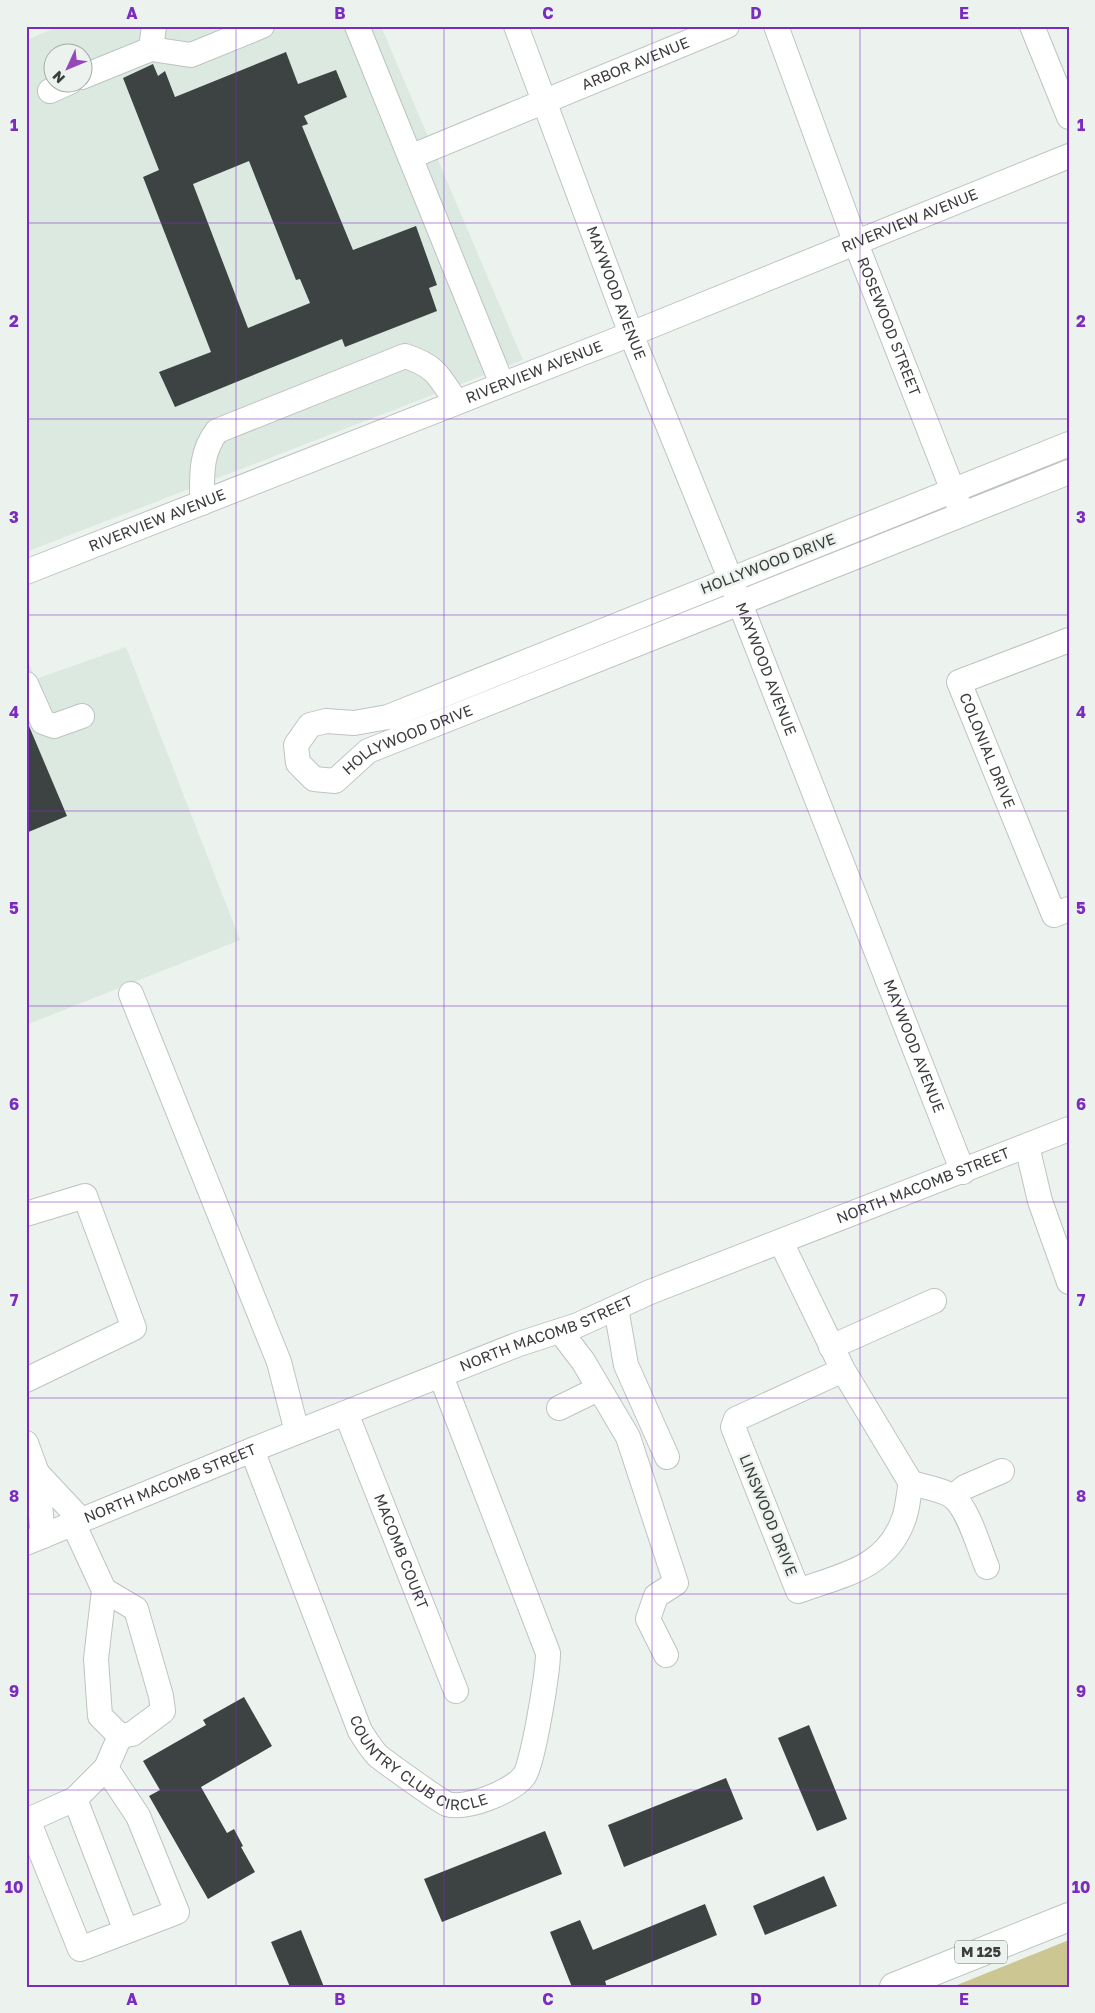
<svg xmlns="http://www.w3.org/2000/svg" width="1095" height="2013" font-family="'Golos Text',sans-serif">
  <rect width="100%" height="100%" fill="#ecf3ef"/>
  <g fill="#dbe9e1" fill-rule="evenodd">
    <path d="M60 26H381L523 360 26 552V40ZM52 52H82V82H52Z"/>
    <path d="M126 647 240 940 26 1025V657L36 679Z"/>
  </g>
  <path fill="#ccc692" d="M1069 1940V1987H952Z"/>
  <g fill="#3d4343" fill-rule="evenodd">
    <path d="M286 52 298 84 336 70 347 97 304 116 308 124 302 126 353 250 416 226 437 285 429 288 437 311 345 347 342 339 175 407 159 372 211 352 143 177 159 170 123 78 153 64 158 76 165 71 175 97ZM249 161 296 280 300 279 310 303 248 328 193 184Z"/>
    <path d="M26 719 67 816 26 833Z"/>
    <path d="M244 1697 272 1746 201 1787 227 1833 234 1829 243 1846 241 1847 255 1872 208 1899 149 1796 160 1790 143 1761 206 1725 203 1720Z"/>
    <path d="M809 1725 847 1819 817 1831 778 1738Z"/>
    <path d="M726 1778 743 1819 624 1867 608 1825Z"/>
    <path d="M545 1831 562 1874 442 1922 424 1879Z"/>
    <path d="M824 1876 837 1906 765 1935 753 1906Z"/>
    <path d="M705 1904 717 1935 605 1981 607 1987H572L550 1932 580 1920 593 1950Z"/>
    <path d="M301 1930 324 1987H290L271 1942Z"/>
  </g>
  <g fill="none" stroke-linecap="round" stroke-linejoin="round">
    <g stroke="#bdc4c0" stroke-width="26">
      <g id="minor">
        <path d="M357 26 502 384"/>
        <path id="s1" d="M516 26 631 334 730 578 963 1172"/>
        <path id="s2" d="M776 26 855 241 959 506"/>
        <path d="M1032 26 1069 117"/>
        <path d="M151 49 154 26"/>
        <path d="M82 77 151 49 191 55 262 26"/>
        <path d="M50 91 70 82"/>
        <path id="s3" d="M410 157 727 26"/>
        <path id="s4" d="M1069 444 388 717 354 723 326 721 310 725 296 745 298 763 314 779 335 781 368 751 1069 472"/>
        <path d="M202 503C202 476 200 453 217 431L405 356C436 366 439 376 456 402"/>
        <path id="s5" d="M26 572 631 334 1069 156"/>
        <path id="s6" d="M1069 640 959 682 1054 915 1069 909"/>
        <path d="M26 684 43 722 54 726 82 716"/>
        <path d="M131 994 279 1362 297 1432"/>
        <path d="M1027 1146 1040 1201 1069 1282"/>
        <path d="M26 1214 85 1196 134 1328 26 1380"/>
        <path d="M781 1242 843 1370 911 1483C908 1495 908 1510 903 1521 885 1569 842 1575 798 1591L733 1427 736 1419 843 1370"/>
        <path d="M616 1308 626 1365 667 1457"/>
        <path d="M560 1331 583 1361 628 1437 676 1583 656 1596 648 1619 666 1655"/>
        <path d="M831 1347 934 1301"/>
        <path d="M559 1408 598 1389"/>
        <path id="s7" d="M346 1413 456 1691"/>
        <path d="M26 1443 37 1473 43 1536"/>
        <path id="s8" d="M252 1450 360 1731C365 1739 371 1749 378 1756 387 1763 438 1800 447 1804 466 1810 512 1792 524 1776 533 1765 548 1671 548 1653L441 1376"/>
        <path d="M37 1473 81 1520"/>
        <path d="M911 1483C924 1487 941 1489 952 1496 968 1507 979 1548 987 1567"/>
        <path d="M953 1497 965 1487 1002 1471"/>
        <path d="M73 1523 104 1590 96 1659 100 1716 120 1736 132 1734 163 1711 161 1696 136 1609 104 1590"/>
        <path id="s9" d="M26 1543 252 1450 519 1344 578 1325 650 1292 1069 1129"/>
        <path d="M106 1768 138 1816 177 1912 80 1949 28 1820 75 1799 106 1768 120 1736"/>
        <path d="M75 1799 126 1931"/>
      </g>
    </g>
    <g stroke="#bdc4c0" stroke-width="30">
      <path id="major" d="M894 1987 1069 1917"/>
    </g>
    <use href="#minor" stroke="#fff" stroke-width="24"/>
    <use href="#major" stroke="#fff" stroke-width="28"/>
  </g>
  <path fill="none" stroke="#7b2cbf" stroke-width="1" stroke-opacity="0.55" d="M236 26V1987M444 26V1987M652 26V1987M860 26V1987M26 223H1069M26 419H1069M26 615H1069M26 811H1069M26 1006H1069M26 1202H1069M26 1398H1069M26 1594H1069M26 1790H1069"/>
  <g text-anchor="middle" stroke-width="5" stroke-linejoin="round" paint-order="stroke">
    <rect fill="#ecf3ef" stroke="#707472" stroke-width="1" x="955" y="1940.5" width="52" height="23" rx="4"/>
    <g font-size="14" font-weight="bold" fill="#3b3e3c">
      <text x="981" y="1957">M 125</text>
    </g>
    <g font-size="15" fill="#3b3e3c" stroke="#ecf3ef">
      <text dy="5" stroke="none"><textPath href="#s3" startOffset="244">ARBOR AVENUE</textPath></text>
      <text dy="5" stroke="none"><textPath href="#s5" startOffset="951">RIVERVIEW AVENUE</textPath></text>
      <text dy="5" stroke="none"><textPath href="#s1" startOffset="285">MAYWOOD AVENUE</textPath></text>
      <text dy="5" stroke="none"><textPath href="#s2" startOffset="321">ROSEWOOD STREET</textPath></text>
      <text dy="5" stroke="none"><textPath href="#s5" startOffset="546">RIVERVIEW AVENUE</textPath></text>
      <text dy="5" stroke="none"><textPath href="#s5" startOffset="141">RIVERVIEW AVENUE</textPath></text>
      <text transform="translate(768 564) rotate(-21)" y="5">HOLLYWOOD DRIVE</text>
      <text dy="5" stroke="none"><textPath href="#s1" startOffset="690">MAYWOOD AVENUE</textPath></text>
      <text dy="5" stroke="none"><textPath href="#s4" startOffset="984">HOLLYWOOD DRIVE</textPath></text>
      <text dy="5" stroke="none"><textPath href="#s6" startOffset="192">COLONIAL DRIVE</textPath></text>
      <text dy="5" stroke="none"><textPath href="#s1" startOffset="1095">MAYWOOD AVENUE</textPath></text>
      <text dy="5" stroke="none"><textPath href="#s9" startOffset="966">NORTH MACOMB STREET</textPath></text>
      <text dy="5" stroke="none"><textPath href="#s9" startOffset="561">NORTH MACOMB STREET</textPath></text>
      <text dy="5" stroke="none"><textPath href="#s9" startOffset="156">NORTH MACOMB STREET</textPath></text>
      <text transform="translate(768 1515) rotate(68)" y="5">LINSWOOD DRIVE</text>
      <text dy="5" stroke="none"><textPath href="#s7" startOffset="149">MACOMB COURT</textPath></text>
      <text dy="5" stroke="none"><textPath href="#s8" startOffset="371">COUNTRY CLUB CIRCLE</textPath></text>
    </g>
  </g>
  <rect width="1095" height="2013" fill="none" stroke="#ecf3ef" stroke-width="55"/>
  <g transform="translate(68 68) rotate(226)"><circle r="24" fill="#ecf3ef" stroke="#a5aba7"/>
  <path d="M0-4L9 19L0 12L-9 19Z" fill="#9748b8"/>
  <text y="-8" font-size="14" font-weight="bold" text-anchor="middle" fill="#3b3e3c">N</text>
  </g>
  <rect x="28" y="28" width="1040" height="1958" fill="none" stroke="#7b2cbf" stroke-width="2"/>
  <g font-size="16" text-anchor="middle" font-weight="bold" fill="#7b2cbf">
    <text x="132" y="19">A</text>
    <text x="340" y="19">B</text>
    <text x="548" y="19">C</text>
    <text x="756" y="19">D</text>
    <text x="964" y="19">E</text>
    <text x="14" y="131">1</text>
    <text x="1081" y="131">1</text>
    <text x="14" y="327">2</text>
    <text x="1081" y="327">2</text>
    <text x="14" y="523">3</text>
    <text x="1081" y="523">3</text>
    <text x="14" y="718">4</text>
    <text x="1081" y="718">4</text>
    <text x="14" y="914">5</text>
    <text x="1081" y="914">5</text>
    <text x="14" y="1110">6</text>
    <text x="1081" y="1110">6</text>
    <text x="14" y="1306">7</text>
    <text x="1081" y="1306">7</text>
    <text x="14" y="1502">8</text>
    <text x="1081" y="1502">8</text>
    <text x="14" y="1697">9</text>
    <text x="1081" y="1697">9</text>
    <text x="14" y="1893">10</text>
    <text x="1081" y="1893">10</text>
    <text x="132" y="2005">A</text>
    <text x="340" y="2005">B</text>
    <text x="548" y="2005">C</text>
    <text x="756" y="2005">D</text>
    <text x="964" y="2005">E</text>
  </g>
</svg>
